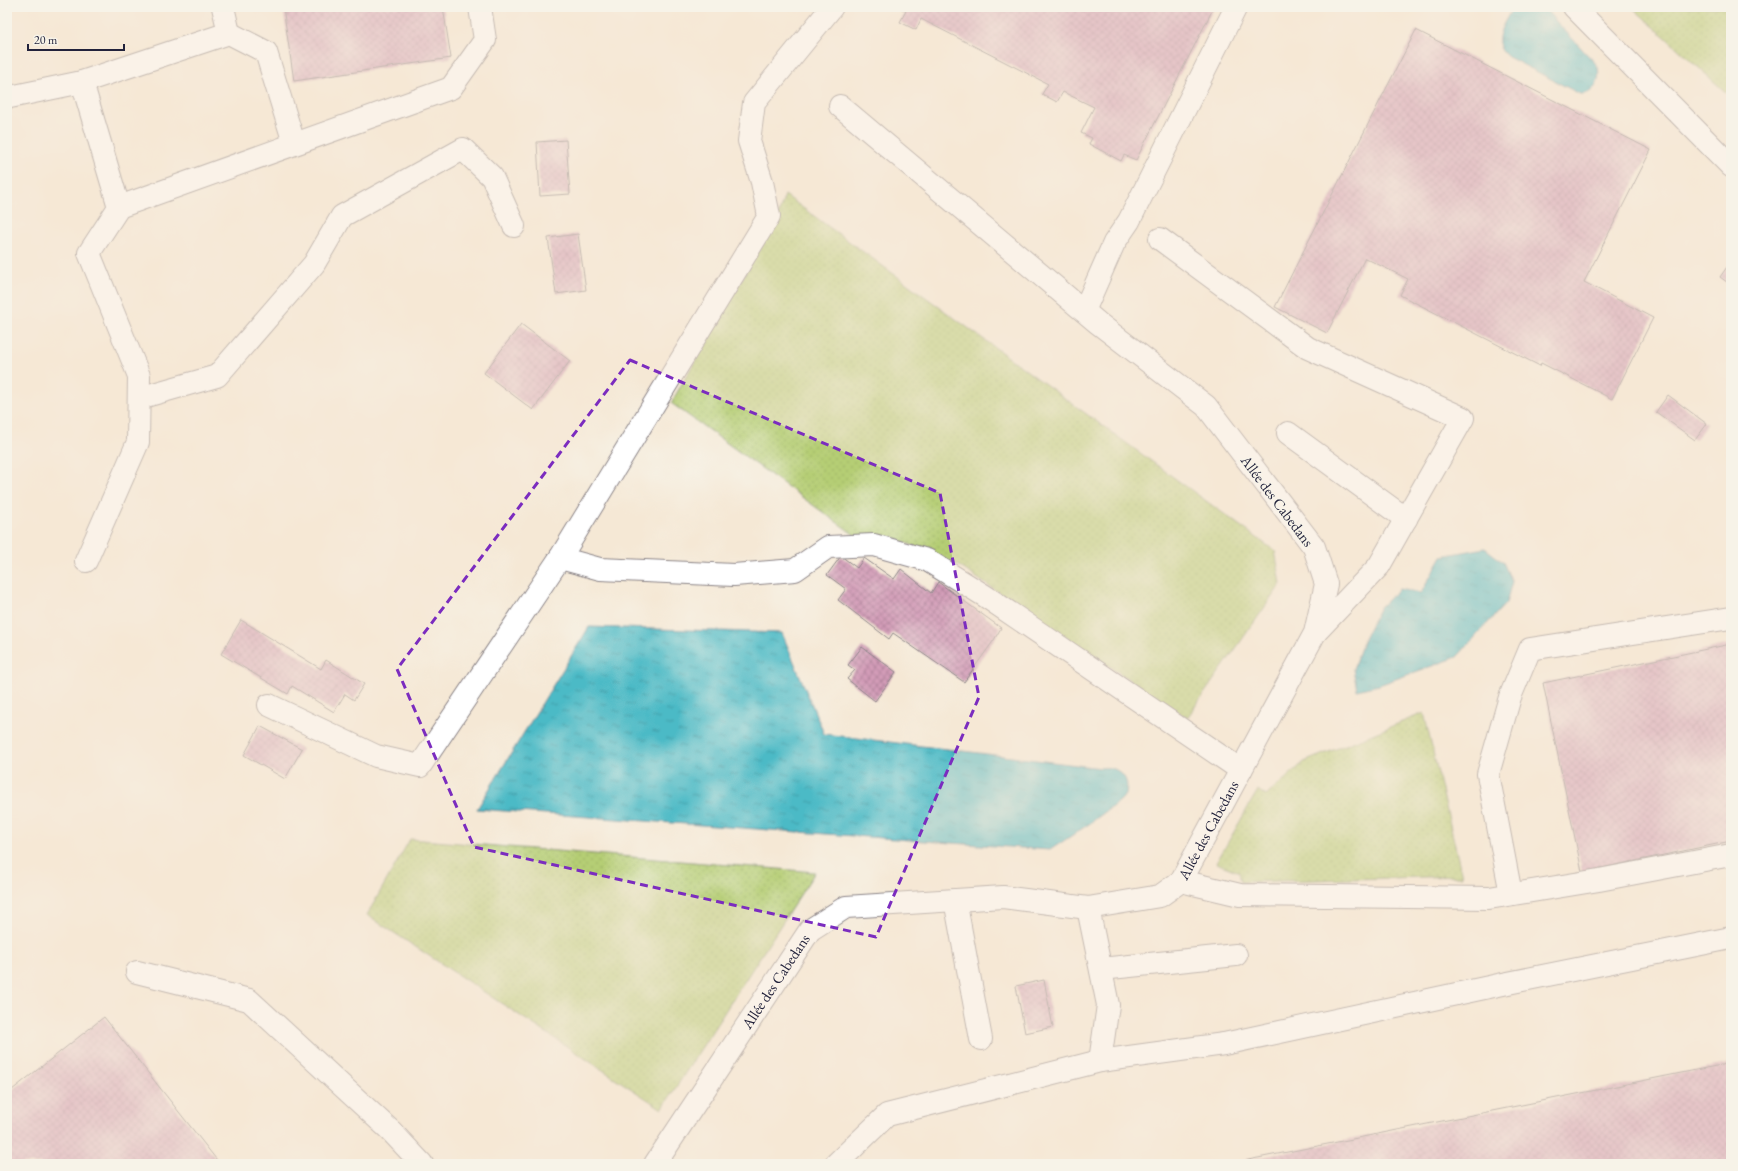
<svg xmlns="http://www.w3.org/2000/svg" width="1738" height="1171" font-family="'EB Garamond',serif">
  <defs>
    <pattern id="green-dots" width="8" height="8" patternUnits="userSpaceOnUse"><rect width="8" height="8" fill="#b5ce74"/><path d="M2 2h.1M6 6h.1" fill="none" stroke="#9bb165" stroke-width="1.8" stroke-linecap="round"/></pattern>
    <pattern id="water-ripples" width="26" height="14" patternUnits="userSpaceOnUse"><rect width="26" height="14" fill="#4cbac6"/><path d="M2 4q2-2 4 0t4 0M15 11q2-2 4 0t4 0" fill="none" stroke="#3f97a2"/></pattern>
    <pattern id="building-cross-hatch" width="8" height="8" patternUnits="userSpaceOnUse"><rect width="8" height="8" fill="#d29bb7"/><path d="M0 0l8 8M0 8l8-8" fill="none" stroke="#aa7e96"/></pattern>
  </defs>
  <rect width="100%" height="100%" fill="#f7f3e8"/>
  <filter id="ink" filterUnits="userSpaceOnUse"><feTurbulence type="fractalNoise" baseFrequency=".025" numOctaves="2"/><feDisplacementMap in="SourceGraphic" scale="8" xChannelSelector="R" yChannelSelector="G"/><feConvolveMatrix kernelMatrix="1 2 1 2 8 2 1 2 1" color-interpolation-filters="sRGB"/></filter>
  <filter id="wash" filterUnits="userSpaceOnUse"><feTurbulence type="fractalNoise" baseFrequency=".012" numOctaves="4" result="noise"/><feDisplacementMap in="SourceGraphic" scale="16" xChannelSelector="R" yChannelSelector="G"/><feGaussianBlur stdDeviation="0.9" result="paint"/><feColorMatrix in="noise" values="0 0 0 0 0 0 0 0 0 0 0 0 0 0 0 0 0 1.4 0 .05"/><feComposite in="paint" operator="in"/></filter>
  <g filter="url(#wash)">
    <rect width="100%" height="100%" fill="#f5e8d5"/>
    <g fill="url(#green-dots)" stroke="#6c7858">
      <path d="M1632 7H1731V97Z"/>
      <path d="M785 195 1275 551 1281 584 1187 718 959 566 893 537 856 536 671 403 777 218Z"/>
      <path d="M1424 713 1462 876 1241 882 1239 872 1216 863 1258 790 1266 796 1304 762Z"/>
      <path d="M410 839 815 872 662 1109 367 915Z"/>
    </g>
    <g fill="url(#water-ripples)" stroke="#376e80">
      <path d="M1513 7H1543L1597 65C1602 78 1595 95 1580 94L1508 57C1489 42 1504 24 1513 7Z"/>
      <path d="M1485 548 1503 562 1512 582 1506 603 1457 657 1379 685 1357 690 1353 669 1365 637 1380 607 1399 589 1421 593 1442 556Z"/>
      <path d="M589 627 782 633 824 734 1101 768C1122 764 1136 786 1120 801L1089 824 1050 850 477 809Z"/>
    </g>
    <g id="blocks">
      <g fill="url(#building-cross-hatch)">
        <path d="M283 7H443L451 58 294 81Z"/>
        <path d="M898 7H1214L1136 160 1124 155 1121 161 1089 144 1092 138 1081 133 1094 107 1063 92 1057 102 1042 94 1048 84 921 19 916 30 900 22 906 11Z"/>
        <path d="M1416 30 1651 150 1584 282 1653 318 1612 399 1541 363 1540 366 1400 295 1408 279 1365 258 1327 333 1275 307Z"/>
        <path d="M566 140 570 194 540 196 537 142Z"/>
        <path d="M578 234 586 290 556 294 548 238Z"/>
        <path d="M1727 267 1731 269V285L1720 277Z"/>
        <path d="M521 324 570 361 533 410 484 373Z"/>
        <path d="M1668 395 1707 424 1695 440 1656 412Z"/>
        <path d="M841 556 857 568 864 558 894 579 901 569 931 593 938 582 1001 628 994 640 964 682 893 633 889 639 838 600 846 589 827 575Z"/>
        <path d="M241 620 321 669 326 660 364 684 354 700 345 694 334 712 292 686 288 694 221 654Z"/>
        <path d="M1731 644V841L1582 872 1543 683Z"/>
        <path d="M862 647 896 672 875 701 847 679 855 670 848 665Z"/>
        <path d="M260 726 302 749 285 779 244 755Z"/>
        <path d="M1044 980 1053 1027 1025 1033 1016 986Z"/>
        <path d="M104 1017 220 1164H7V1094Z"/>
        <path d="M1731 1063V1164H1233V1163Z"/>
      </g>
    </g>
  </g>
  <g filter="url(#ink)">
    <use href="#blocks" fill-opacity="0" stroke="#8c8588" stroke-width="1"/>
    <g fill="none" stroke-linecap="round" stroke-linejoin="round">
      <g stroke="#8c8588" stroke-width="24">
        <g id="minor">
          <path d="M1574 7 1731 166"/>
          <path d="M229 33 266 52 294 143"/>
          <path d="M7 94 10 97 82 82"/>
          <path d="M119 207 82 82 229 33 223 7"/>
          <path d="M1160 239 1308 348 1463 418 1379 566 1316 632"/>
          <path d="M1084 311 1114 243 1129 221 1236 7"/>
          <path d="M139 398 217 376 314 264 342 216 463 149 492 177 514 226"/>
          <path d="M1288 433 1406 519"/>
          <path d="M560 558 600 569 734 575 795 570 828 547 874 545 927 560 985 596 1241 770"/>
          <path d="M86 561 138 442 139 376 89 253 119 207 451 88 485 40 480 7"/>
          <path d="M269 705 376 756 420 766 560 558 769 216 762 182 749 141 754 103 832 7"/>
          <path d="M1181 881 1240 895 1489 898 1599 880 1731 855"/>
          <path d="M1511 894 1488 774 1510 697 1530 649 1731 618"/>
          <path d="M955 900 981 1039"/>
          <path d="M1088 908 1108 1005 1100 1061"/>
          <path d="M1101 969 1236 955"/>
          <path d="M137 972 249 1000 391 1131 422 1164"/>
          <path id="s1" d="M655 1164 810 930 846 907 1003 897 1088 908 1160 896 1181 881 1315 633 1326 584 1314 547 1206 406 1098 323 840 106"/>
          <path d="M836 1164 887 1115 1100 1061 1224 1044 1503 984 1731 938"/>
        </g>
      </g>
      <use href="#minor" stroke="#fff" stroke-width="22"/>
    </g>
  </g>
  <path d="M0 0H1738V1171H0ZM630 360 940 493 979 697 876 937 474 847 397 669Z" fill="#f5e8d5" fill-opacity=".55" fill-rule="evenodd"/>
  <path fill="none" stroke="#7b2cbf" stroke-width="3" stroke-dasharray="8 5" stroke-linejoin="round" d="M630 360 940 493 979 697 876 937 474 847 397 669Z"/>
  <g text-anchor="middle" stroke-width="3" stroke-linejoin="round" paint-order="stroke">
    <g font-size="15" fill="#22223b" stroke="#f7f3e8">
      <text transform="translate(1277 501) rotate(53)" y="5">Allée des Cabedans</text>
      <text dy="5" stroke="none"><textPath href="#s1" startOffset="723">Allée des Cabedans</textPath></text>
      <text dy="5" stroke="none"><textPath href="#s1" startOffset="219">Allée des Cabedans</textPath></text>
    </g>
  </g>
  <rect width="1738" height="1171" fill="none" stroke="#f7f3e8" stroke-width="24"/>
  <path d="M28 44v6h96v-6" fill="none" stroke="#22223b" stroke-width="2"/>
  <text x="34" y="44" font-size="12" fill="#22223b" stroke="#f7f3e8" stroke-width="3" paint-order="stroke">20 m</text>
</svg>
